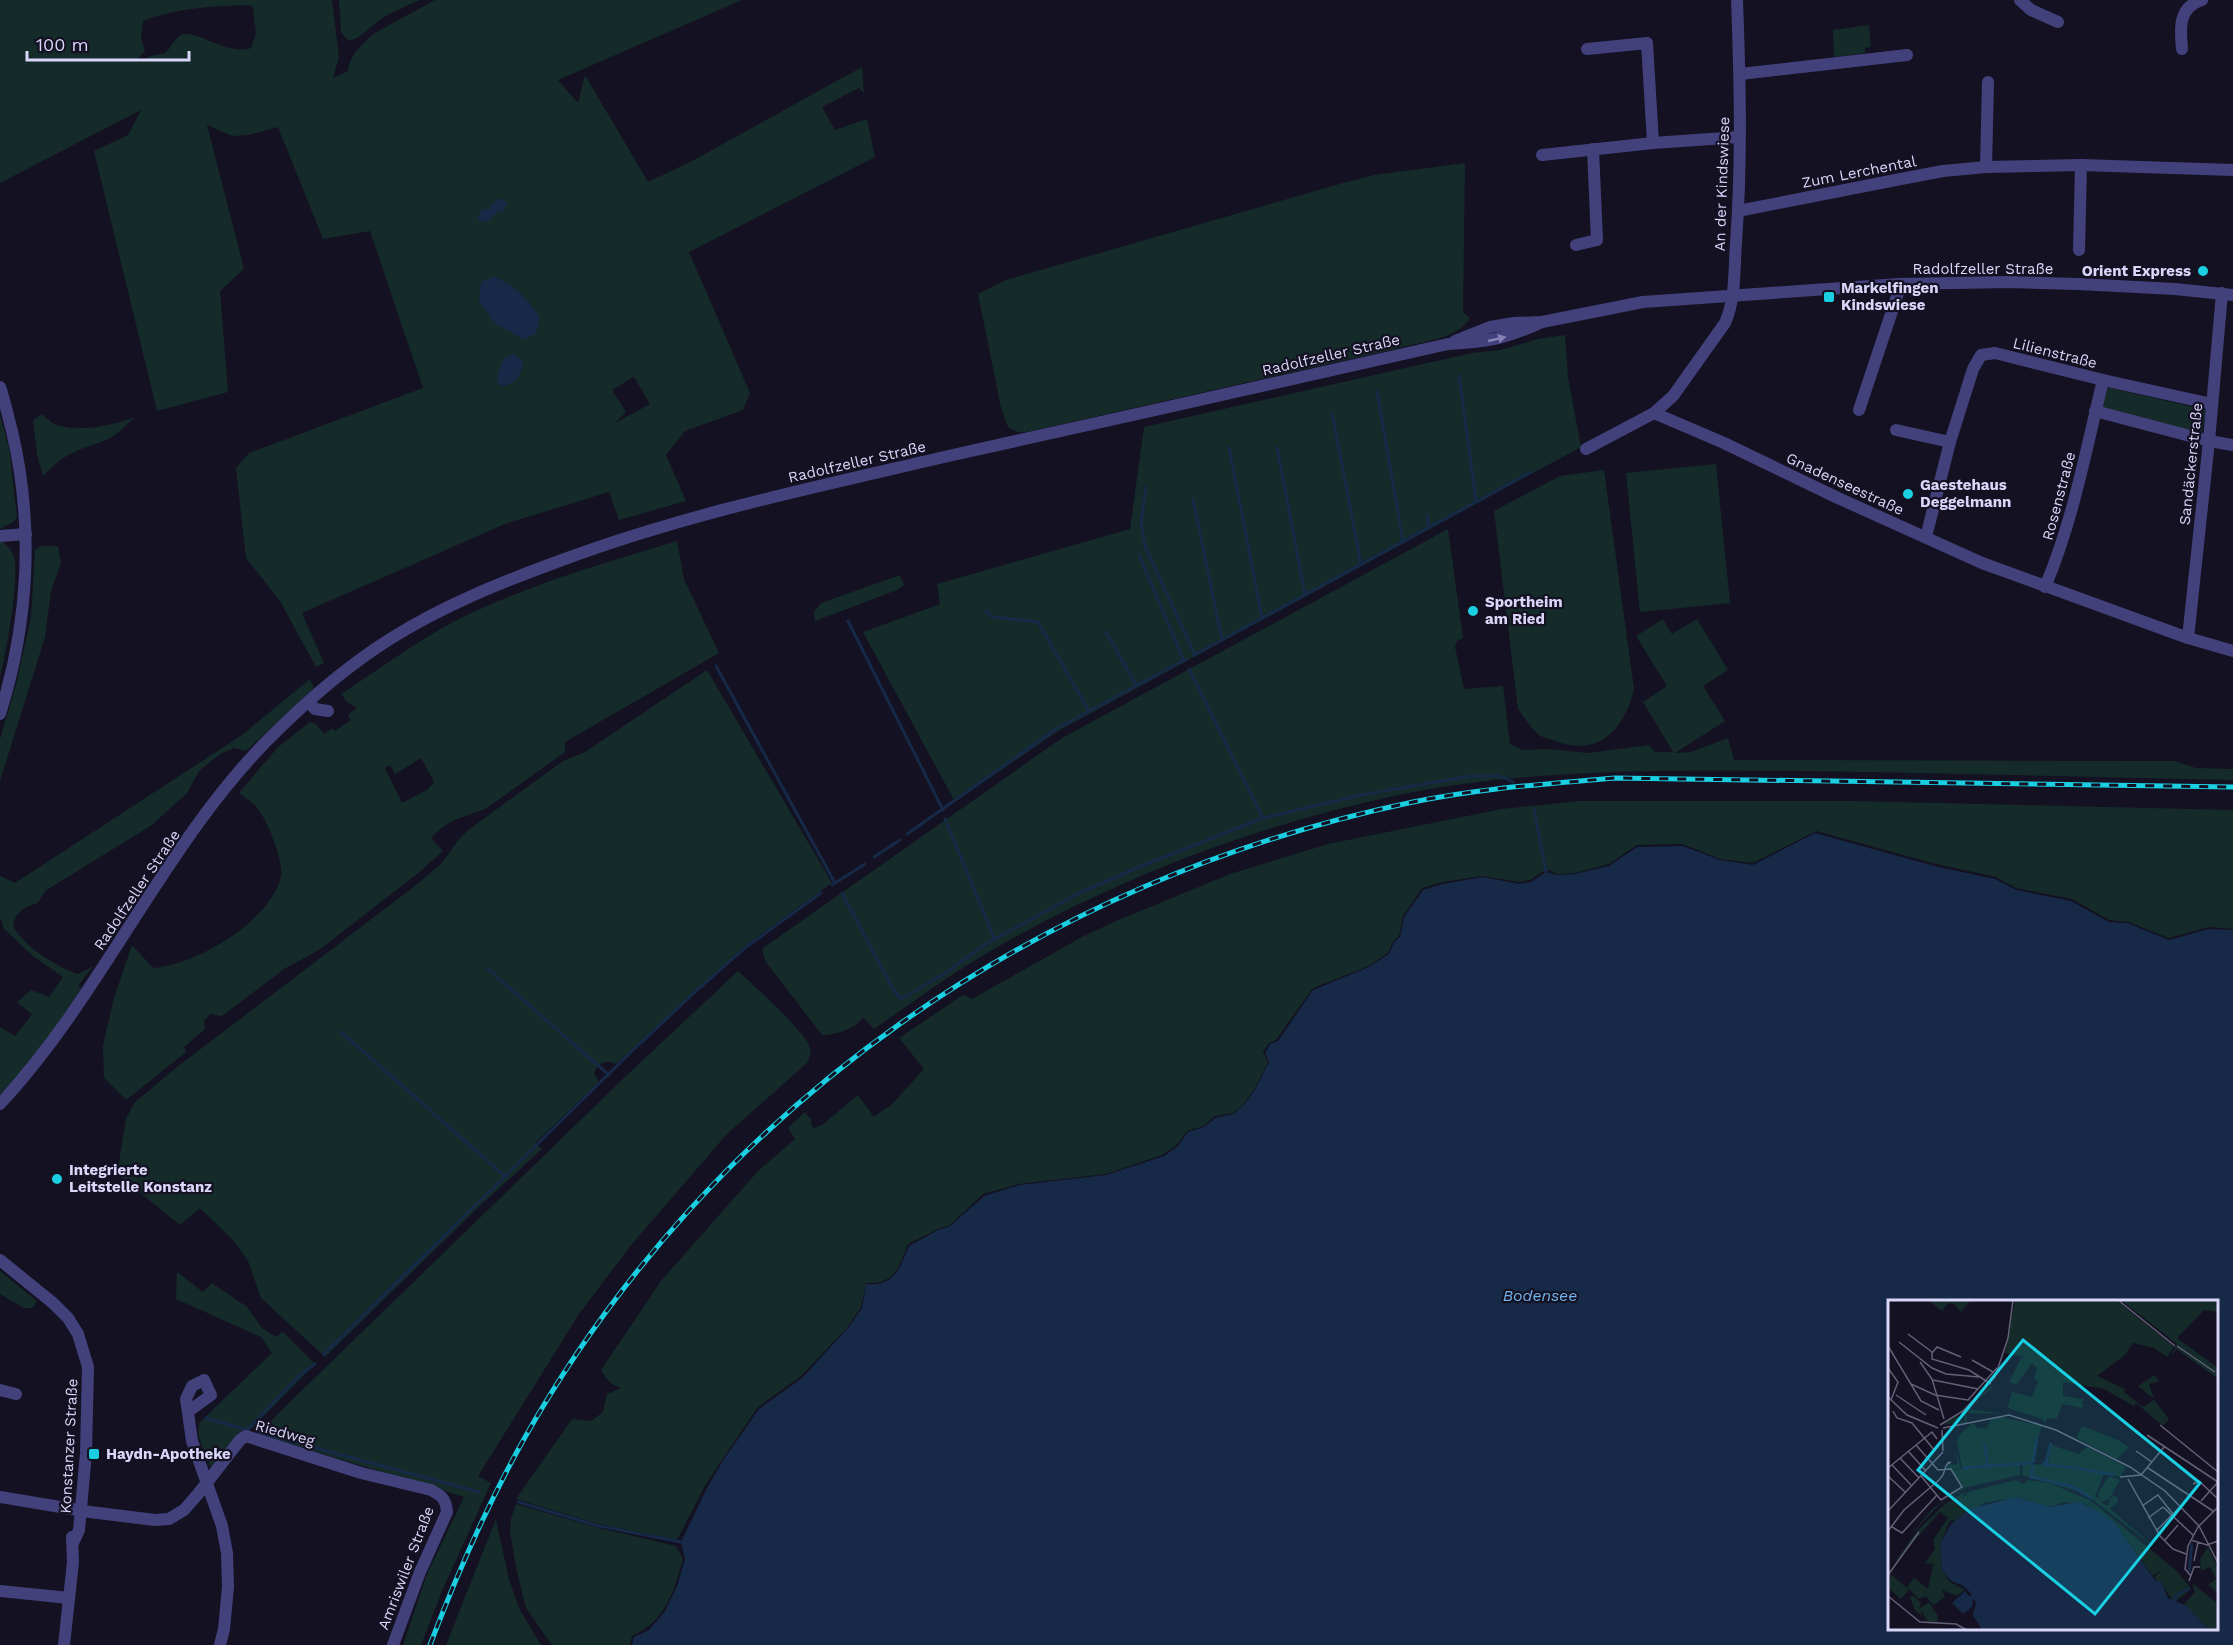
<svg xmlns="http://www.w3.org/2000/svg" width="2233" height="1645" font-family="'Work Sans',sans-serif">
  <rect width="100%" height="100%" fill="#141122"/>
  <g fill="#142b2a" fill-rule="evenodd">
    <path d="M0 0H332L339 57 333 78 348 71 349 64 355 52 373 34 435 0H742L558 80 578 103 585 75 648 182 692 161 862 67 864 93 859 88 822 107 835 130 867 119 875 157 689 252 750 393 743 410 685 431 666 455 686 501 619 520 609 492 505 524 302 613 324 663 316 667 280 601 246 558 236 468 249 453 423 388 370 231 323 239 278 127 248 135 232 136 207 125 244 269 220 291 228 392 157 411 94 151 128 135 141 110 0 183ZM249 5 253 7 256 34 251 48C227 56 196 29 181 35 174 39 171 48 165 53L151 56 139 62 136 61 145 51 141 39 143 21C177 8 212 6 249 5ZM634 377 650 404 615 423 626 412 612 390Z"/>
    <path d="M339 0H420C404 7 385 14 372 26 363 33 358 41 347 40L341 32Z"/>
    <path d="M1869 25 1871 47 1865 48V53L1834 57 1833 30Z"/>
    <path d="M1465 163 1463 312 1470 318C1457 340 1418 342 1395 349L1027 432H1017L1008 427 1001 408 978 294 1006 280 1343 183 1374 175Z"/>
    <path d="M1565 335 1568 377 1581 447 1058 731 955 802 863 632 940 604 937 584 1130 529 1144 427 1472 353 1501 350 1538 339Z"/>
    <path d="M2106 387 2206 410 2202 433 2100 408Z"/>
    <path d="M42 414C47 418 52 424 57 425 82 433 110 425 134 418 126 425 117 435 108 439 77 452 68 450 43 476L37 455 33 420Z"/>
    <path d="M0 415 9 448 17 517 13 522 0 529Z"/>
    <path d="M1716 464 1730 603 1640 612 1626 473Z"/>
    <path d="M1604 470 1634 689C1625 728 1599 758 1556 741 1551 739 1544 738 1539 735 1531 729 1524 716 1518 709L1494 511 1560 476Z"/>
    <path d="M1448 529 1463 638 1457 641 1455 647 1464 689 1503 686 1510 744 1523 750 1549 749 1588 753 1649 745 1655 752H1673L1643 702 1667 686 1636 636 1663 619 1672 634 1697 619 1728 670 1703 686 1725 721 1675 753 1691 752 1728 738 1734 760 2174 761 2196 768 2233 769V780C2091 777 1949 773 1806 771 1672 770 1535 768 1403 794 1259 824 1119 877 992 950 951 974 913 1002 874 1029L863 1017C856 1029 835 1035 822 1035L766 962 763 954V948L1062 738Z"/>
    <path d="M677 541 684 579 719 653 565 742V752L487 808C462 819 452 816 431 838L443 851 417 874 319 950 284 969 222 1016 210 1014 204 1021 205 1029 184 1047 186 1052 126 1100 104 1078 103 1045 114 998 132 945 153 968C196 965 271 921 281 876 284 862 267 819 257 808 253 802 245 798 239 793L278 747 310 722 316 724 324 734 333 728 335 731 351 720 348 715 357 708 347 702 341 694C378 670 414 643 453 622 524 586 601 564 677 541ZM421 758 434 782 427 790 402 803 385 768 390 765 395 774Z"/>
    <path d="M0 542H3C7 546 13 551 14 557 20 577 6 655 0 677Z"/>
    <path d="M41 546H58L61 563 51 591 45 637 0 781V739L16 685 31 618 35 550Z"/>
    <path d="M900 575 904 585 897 590 815 621 814 612 821 603Z"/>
    <path d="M707 670 832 883 746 945 616 1064C606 1058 598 1063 594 1074L599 1082 535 1143 542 1149 486 1200 325 1357 261 1298 248 1261 234 1241 200 1208 180 1225 117 1174 126 1119 134 1103 177 1067 420 882 442 863 459 839 468 830 563 761 585 752Z"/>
    <path d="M310 679 314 688 246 751 234 748 220 754 199 771 187 793 152 825 45 891 38 903C26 906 16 911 13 925 20 944 58 968 78 974L93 966 78 986 81 988C57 1026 31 1063 0 1095V1027L15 1036 32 1014 17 1002 31 990 49 997 63 977 33 956 3 928V923L0 919V876L15 883 242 735Z"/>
    <path d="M1579 801H1851L2233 810V929L2209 927 2169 938 2128 922 2109 920 2072 899 2016 888 1996 877 1936 864 1816 831 1753 863 1720 859 1683 844 1637 845 1609 864 1575 873 1557 874 1549 870 1544 871 1530 880 1520 882 1481 876 1443 882 1422 888 1403 916 1399 936 1394 940 1388 953 1369 966 1313 988 1276 1040 1269 1043 1263 1052 1268 1062 1255 1088 1244 1104 1233 1113 1215 1116 1204 1126 1187 1131 1177 1145 1162 1155 1106 1174 1019 1184 983 1194 949 1226 940 1228 908 1244C899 1267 895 1285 866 1283L861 1307 847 1328 801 1376 757 1408 706 1484 677 1540 595 1523 516 1499 572 1419 591 1421 603 1412 607 1394 621 1388 610 1383 601 1370 661 1281 758 1171 795 1139 788 1128 805 1112 811 1119V1125L814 1128 822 1125 858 1095 874 1117 892 1104 924 1069 899 1038 963 995 972 999 1082 937 1116 921 1230 874 1328 844 1502 809Z"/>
    <path d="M738 971C752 984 807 1033 810 1048 812 1053 809 1057 808 1062L727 1134 632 1244 579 1314 478 1476 491 1483 442 1591 421 1645H403L427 1574 464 1497 257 1434 626 1076Z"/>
    <path d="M0 1271 37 1301 32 1308H24L0 1294Z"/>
    <path d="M177 1272 203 1292 212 1283 247 1307 262 1328 276 1337 283 1332 315 1364 247 1433 242 1431 211 1469 198 1435 199 1423 272 1353 261 1337 176 1299Z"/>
    <path d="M516 1504 595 1527 676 1546 683 1559C674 1591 666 1621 632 1636L630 1645H552L526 1608 517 1572 510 1532 511 1519Z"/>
    <path d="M496 1519 509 1580 520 1610 541 1645H446Z"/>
  </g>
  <g fill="#162947" fill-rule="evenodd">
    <path d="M498 198 507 203 504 211 497 212 487 222 479 221 478 217 482 210 489 209Z"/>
    <path d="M494 277C514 283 527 299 539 316L538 327 535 334 523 339 494 323 479 302 481 282Z"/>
    <path d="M515 354 523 363C521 376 517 381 505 386L499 385C494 375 501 363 507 356Z"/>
    <path d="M1815 833 1938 867 1995 879 2016 890 2071 901 2109 922 2127 923 2169 940 2209 929 2233 930V1645H632L634 1637 649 1630 665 1611 677 1586 685 1559 681 1542 707 1488 724 1459 759 1409 802 1378 848 1328 862 1308 866 1284C894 1287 900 1268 909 1246L940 1229 949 1227 984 1196 1020 1185 1106 1175 1164 1156 1178 1146 1188 1132 1204 1127 1215 1118 1233 1114 1245 1104 1256 1088 1269 1062 1265 1053 1270 1044 1278 1041 1313 990 1369 967 1389 954 1394 942 1400 937 1404 917 1423 890 1443 884 1483 877 1520 884 1531 882 1546 872 1556 875 1575 874 1609 866 1637 847 1683 846 1720 860 1753 865ZM1890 1302H2216V1628H1890Z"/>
  </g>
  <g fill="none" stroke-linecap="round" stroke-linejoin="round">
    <g stroke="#162947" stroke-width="3">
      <path d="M1459 375 1476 501"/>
      <path d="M1377 391 1403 542"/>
      <path d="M1332 413 1361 564"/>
      <path d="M1229 447 1262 618"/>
      <path d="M1277 447 1305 595"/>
      <path d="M1146 487 1141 523 1145 546 1195 655"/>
      <path d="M1193 499 1222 640"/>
      <path d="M1427 515 1429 528"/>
      <path d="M1139 555 1184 661"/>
      <path d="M986 611 993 617 1038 622 1089 711"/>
      <path d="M848 621 943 810"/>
      <path d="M1106 632 1136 685"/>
      <path d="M1194 655 1531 472"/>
      <path d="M716 666 835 883"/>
      <path d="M1189 669 1263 818"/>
      <path d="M1534 809 1546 872"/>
      <path d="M945 819 995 940"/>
      <path d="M907 834 1056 729 1186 659"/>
      <path d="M874 857 900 840"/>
      <path d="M832 885 865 864"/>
      <path d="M842 893 893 989 901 999 944 974 984 945 1077 894 1139 867 1263 818 1361 795 1471 776H1500L1513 782"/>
      <path d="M488 969 609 1075"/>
      <path d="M341 1032 506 1177"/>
      <path d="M324 1354 630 1053 694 993 746 947 821 893"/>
      <path d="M206 1418 247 1430 300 1375 315 1364"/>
      <path d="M260 1433 479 1492"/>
      <path d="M518 1502 595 1525 681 1542"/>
    </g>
    <g stroke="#43417c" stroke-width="12">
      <path d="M2020 0 2031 10 2058 22"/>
      <path d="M1587 49 1647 43 1653 143"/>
      <path d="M2182 49C2180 29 2178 7 2202 0"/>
      <path d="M1740 74 1907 55"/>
      <path d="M1542 155 1653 143 1739 137"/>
      <path d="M1986 167 1988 82"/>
      <path d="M1738 211 1906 178 1943 171 1986 167 2081 165 2233 170"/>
      <path d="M1576 245 1597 240 1593 149"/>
      <path d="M2079 250 2081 165"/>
      <path d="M1455 341 1490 327 1514 323 1542 322 1643 302 1899 284 2009 282 2078 284 2175 289 2233 295"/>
      <path d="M0 387C5 401 8 417 12 431 34 525 29 622 0 714"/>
      <path d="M1859 410 1898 293 1899 284"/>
      <path d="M2095 411 2209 441 2233 445"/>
      <path d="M1654 413 1724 443 1838 498 1982 563 2188 638 2233 651"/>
      <path d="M1896 430 1950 442"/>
      <path d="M1586 449 1654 413 1673 396 1725 323C1736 298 1734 269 1736 242 1742 162 1740 81 1737 0"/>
      <path d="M0 536 26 534"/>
      <path d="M1926 537 1950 442 1973 369 1981 355 1995 353 2103 380 2212 404"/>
      <path d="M2045 587C2073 521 2086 450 2103 380"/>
      <path d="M2188 638 2209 441 2222 293"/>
      <path d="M309 702 315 709 328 711"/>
      <path d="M0 1104C107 989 168 833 283 725 315 694 352 663 390 639 444 605 502 582 562 560 686 514 815 487 944 457 1112 419 1280 383 1448 344 1488 342 1505 339 1542 322"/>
      <path d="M0 1260 53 1303 68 1318 78 1334 88 1367 86 1453 79 1530 73 1543"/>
      <path d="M0 1390 16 1394"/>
      <path d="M189 1411 211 1395 204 1380 192 1386 186 1399 192 1441 222 1526 227 1553 228 1587 224 1629 220 1645"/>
      <path d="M0 1497 90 1512 155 1520 169 1519 184 1510 198 1494 240 1440 246 1436 361 1473 431 1490C442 1496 446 1499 447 1512L420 1572 393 1645"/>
      <path d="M0 1591 69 1598"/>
      <path d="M64 1645 73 1562 72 1537"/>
    </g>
    <g stroke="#1acfe2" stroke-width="5">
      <path id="rail" d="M430 1645C457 1574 487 1505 524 1439 712 1105 1041 879 1413 802 1480 788 1548 784 1615 778L2233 787"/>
    </g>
    <use href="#rail" stroke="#141122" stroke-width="3" stroke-dasharray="9" stroke-linecap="butt"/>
  </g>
  <defs><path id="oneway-solid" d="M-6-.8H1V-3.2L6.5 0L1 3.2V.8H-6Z" transform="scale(1.5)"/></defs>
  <use fill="#8784b5" href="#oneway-solid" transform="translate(1497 339) rotate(-13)"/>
  <g fill="#1acfe2" stroke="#141122" stroke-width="2">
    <circle cx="2203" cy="271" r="6"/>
    <rect x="1823" y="291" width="12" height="12" rx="3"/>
    <circle cx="1908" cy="494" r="6"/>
    <circle cx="1473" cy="611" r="6"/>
    <circle cx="57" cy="1179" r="6"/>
    <rect x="88" y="1448" width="12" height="12" rx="3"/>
  </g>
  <g text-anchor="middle" stroke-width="4.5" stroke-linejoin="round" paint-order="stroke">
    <g font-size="15" fill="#dad6fa" stroke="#141122">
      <text transform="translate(1859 172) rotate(-11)" y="5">Zum Lerchental</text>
      <text transform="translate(1722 184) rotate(-88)" y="5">An der Kindswiese</text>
      <text x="1983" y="274">Radolfzeller Straße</text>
      <text transform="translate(2055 353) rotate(14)" y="5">Lilienstraße</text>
      <text transform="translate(1331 355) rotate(-13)" y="5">Radolfzeller Straße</text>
      <text transform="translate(857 462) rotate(-13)" y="5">Radolfzeller Straße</text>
      <text transform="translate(2191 464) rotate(-84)" y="5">Sandäckerstraße</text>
      <text transform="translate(1845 484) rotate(25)" y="5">Gnadenseestraße</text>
      <text transform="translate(2059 496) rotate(-75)" y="5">Rosenstraße</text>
      <text transform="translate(137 890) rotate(-56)" y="5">Radolfzeller Straße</text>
      <text transform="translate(285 1433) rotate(16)" y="5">Riedweg</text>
      <text transform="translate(69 1446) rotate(-87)" y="5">Konstanzer Straße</text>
      <text transform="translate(406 1568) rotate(-69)" y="5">Amriswiler Straße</text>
    </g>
    <g font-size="15" font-weight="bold" fill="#dad6fa" stroke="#141122" text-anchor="start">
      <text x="2191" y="276" text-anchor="end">Orient Express</text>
      <text x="1841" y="293">Markelfingen<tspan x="1841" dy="17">Kindswiese</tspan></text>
      <text x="1920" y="490">Gaestehaus<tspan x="1920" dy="17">Deggelmann</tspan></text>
      <text x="1485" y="607">Sportheim<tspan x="1485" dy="17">am Ried</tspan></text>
      <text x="69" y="1175">Integrierte<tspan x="69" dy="17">Leitstelle Konstanz</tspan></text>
      <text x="106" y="1459">Haydn-Apotheke</text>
    </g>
    <g font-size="16" font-style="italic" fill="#70b4ee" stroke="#141122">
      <text x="1540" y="1301">Bodensee</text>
    </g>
  </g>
  <g transform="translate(1888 1300)">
    <rect width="330" height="330" fill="#141122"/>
    <path d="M40 0H83L73 12 66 4 60 3 54 11ZM127 0H228L286 47 279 57 266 48 245 43 237 55 209 76 237 89 236 92 255 107 266 100 281 119 275 126 248 103 246 106 216 89 175 82V96L199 100 194 101 195 108 174 104 169 119 159 118 158 123 152 118 120 108 118 113 124 92 144 97 150 82 146 79 149 68 144 63 128 85 121 82 133 58 138 57 117 53ZM233 0H330V12L316 10 289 38 330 68 329 78 288 49 281 60 289 44ZM266 75 271 81 261 84 266 99 250 86ZM103 86 104 88 79 109 116 114 78 113 79 122 55 125 70 114V123L77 121 76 111ZM113 117 154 126 150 138 132 136 148 138 145 163 104 165 132 164V175L79 187 50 206 19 239 45 208 76 188 64 170H58L60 165 70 164 68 152 73 168 64 170 74 169 69 140 74 132 85 123 89 128H99L103 118ZM194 126 230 140 241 147 229 159 188 138ZM163 145 191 154 199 147 238 167 232 177 216 174 207 196 211 199 210 193 221 176 232 180 221 199 213 202 220 206 224 195 230 198 229 204 221 208 270 250 196 193 134 175 135 164 160 165ZM128 180 135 184 140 180 161 183 202 200 290 272 303 289 286 303 273 283 266 278 274 269 265 276 226 222 197 204 176 202 162 207 128 197 96 203 65 224 66 220 62 221 52 244 54 270 62 282 77 290 69 296 54 290 57 297 45 305 38 296 31 299 19 287 26 278 40 289 45 264 37 263 47 249 45 240 60 218 52 212 5 264 30 230 58 203 77 192 74 199 80 192ZM320 247 330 268V294L320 285 328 279 322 267 313 271 312 259ZM3 274 21 290 13 299 0 288ZM304 283 330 304V330L320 329 296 304 307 292ZM26 296 33 303 31 309 41 302 50 316 49 323 40 322 33 310 34 316 27 310 22 297Z" fill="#142b2a"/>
    <path d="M127 197 162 207 191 202 211 212 226 222 267 280 273 282 280 298 299 306 321 330H94L85 315 88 303 85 298 84 307 75 314 64 303 77 291 81 296 84 295 76 286 63 281 54 270 52 244 63 224 80 210Z" fill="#162947"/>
    <path fill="none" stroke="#162947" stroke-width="3" d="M96 143 100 165M145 163 149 138M158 163 163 143M154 164 186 168M145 165 143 177 183 186 205 199M74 168 143 163M188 168 226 175M301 272 304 243M286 303 288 295 302 288"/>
    <path fill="none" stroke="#636078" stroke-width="1.5" d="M230 0 287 46M20 34 44 52V59L81 70 103 84M11 42 44 68 58 74 91 77M0 46 33 101 51 110M289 46 327 72M44 53 49 47 73 57M84 60 105 72M32 62 44 79 56 119M0 68 10 82 3 100M45 80 90 89M23 84 47 95 80 100 109 68M8 95 38 115M0 97 19 115 50 128M5 111 9 118 24 123 47 151M52 125 75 111 107 77 120 38 125 0M272 125 330 172M55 128 121 115 168 130 242 167 277 191 311 226 330 263M54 130 55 151M259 135 330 182M28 145 50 170 63 169 74 187 53 200 33 176M20 151 38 171M248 151 264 162M12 158 31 178M4 165 23 185M0 168 44 132 49 139M260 168 325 211M0 176 17 192M232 177 253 175 277 146M240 179 272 236 285 249 298 254M305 184 311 181 330 199M313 201 330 182M254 206 270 195 285 214M275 207 305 235M0 211 55 152M260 218 275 207M4 227 14 233 49 195M0 231 16 210 51 180 55 175 58 166 60 163 63 162 60 164M268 231 293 206M303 240 319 245 330 241M276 241 290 225M306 261 310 242M0 275 31 232M303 276 297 269 300 246 310 227 330 207M301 281 306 267H312M0 296 32 322 68 324 79 330"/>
    <path fill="#1acfe2" fill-opacity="0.15" stroke="#1acfe2" stroke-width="3" d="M135 40 312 183 207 314 30 170Z"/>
    <rect width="330" height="330" fill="none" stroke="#dad6fa" stroke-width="3"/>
  </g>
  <path d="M27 51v9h162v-9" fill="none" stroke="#dad6fa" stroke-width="3"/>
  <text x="36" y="51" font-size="18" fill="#dad6fa" stroke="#141122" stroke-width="4.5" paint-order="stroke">100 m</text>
</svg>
